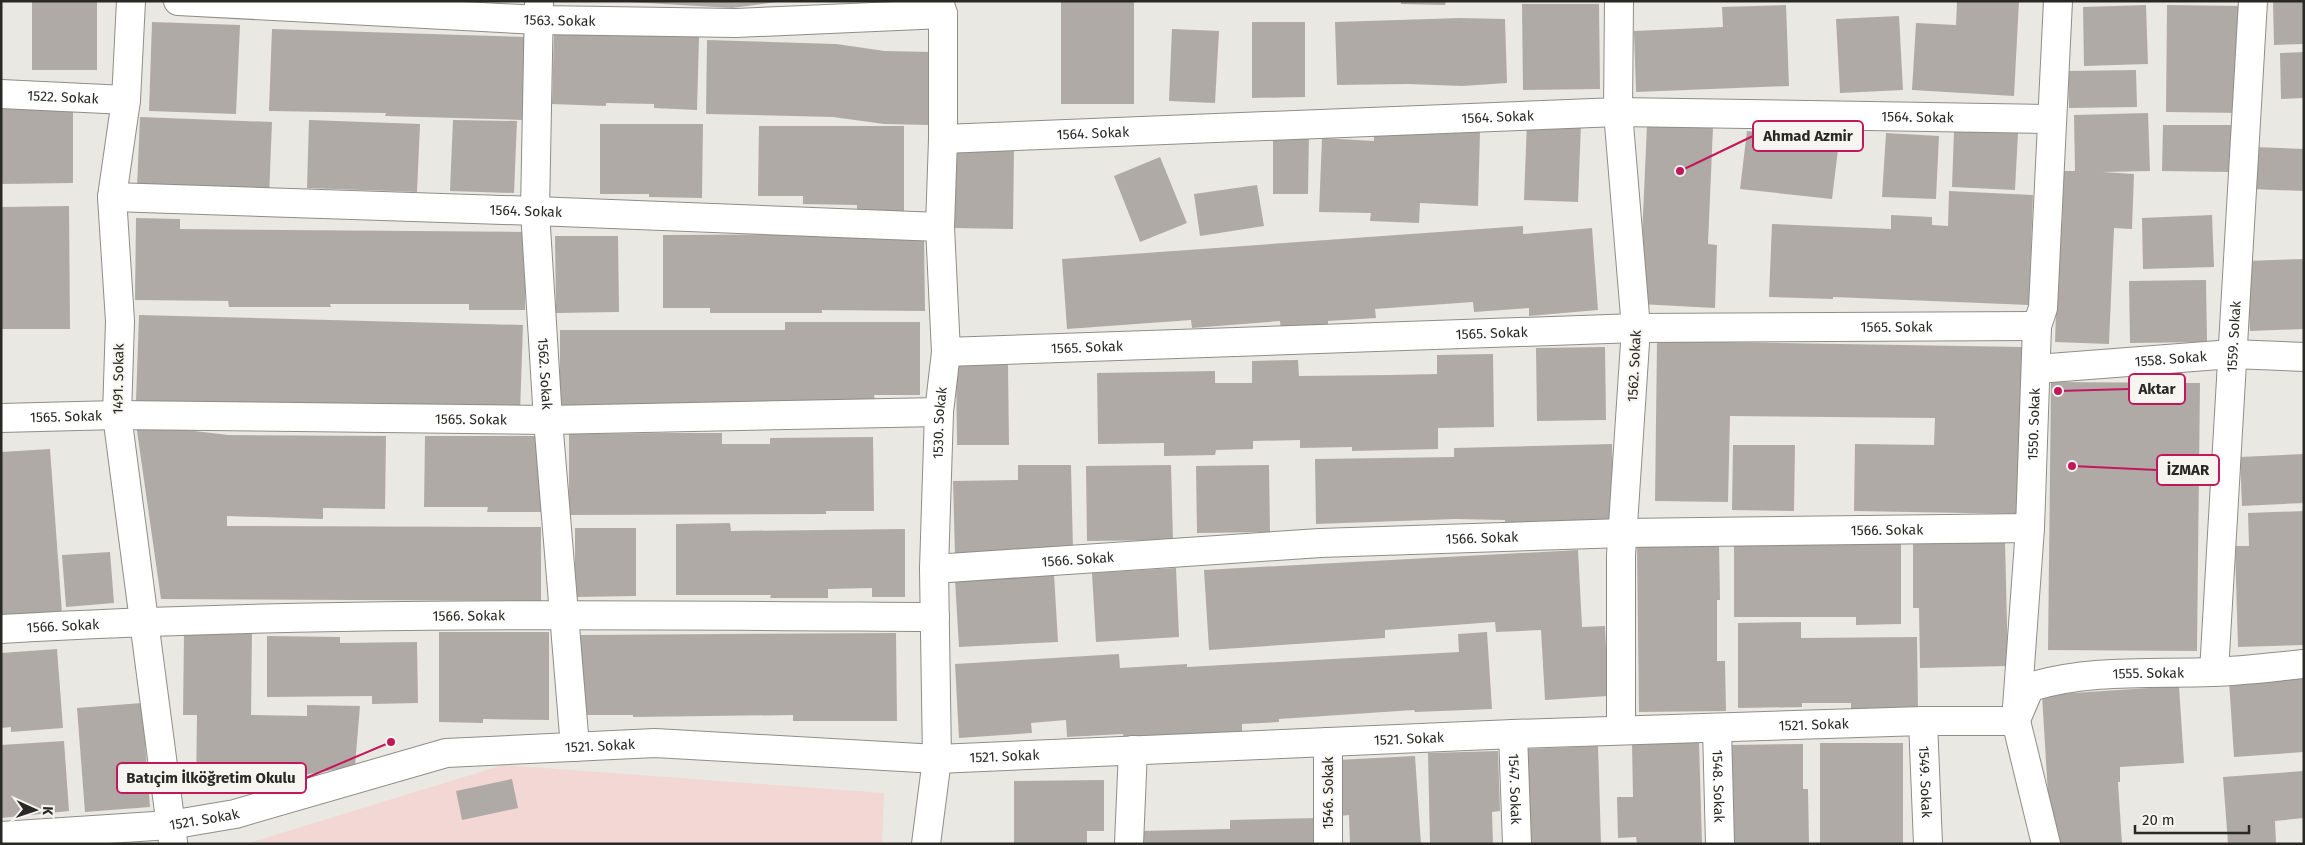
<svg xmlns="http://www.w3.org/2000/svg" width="2305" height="845" font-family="'Fira Sans',sans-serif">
  <rect width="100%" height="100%" fill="#eae8e2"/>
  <path fill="#f2d7d4" d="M503 765 884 793 882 844H246Z"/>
  <g fill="#b0aaa7">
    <rect x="32" y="1" width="65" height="69"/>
    <path d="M612 1H777V2L732 8Z"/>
    <rect x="1061" y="1" width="73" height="103"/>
    <path d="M1401 1H1446L1445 5 1401 4Z"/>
    <path d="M1957 1H2019L2014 96 1912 90 1916 23 1956 25Z"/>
    <path d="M2273 1H2304V44L2274 45Z"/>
    <path d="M1522 4H1599L1600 89 1523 90Z"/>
    <path d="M1786 5 1789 86 1636 92 1634 31 1723 27 1722 7Z"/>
    <path d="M2146 5 2148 64 2084 66 2083 7Z"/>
    <path d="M2167 5 2243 6 2241 113 2166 112Z"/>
    <path d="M1899 16 1903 90 1840 93 1836 19Z"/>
    <path d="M1460 18 1505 19 1507 83 1462 86 1408 84 1337 85 1335 22Z"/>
    <path d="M152 22 240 25 236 114 149 111Z"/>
    <path d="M1252 22H1305V97L1252 98Z"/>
    <path d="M272 29 527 37 524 120 385 116 386 113 269 111Z"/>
    <path d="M1172 29 1219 31 1215 103 1169 101Z"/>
    <path d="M554 32 699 37 697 110 654 108V104L606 103V106L552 104Z"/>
    <path d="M707 40 836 44 885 51 931 52 930 125 884 124 833 117 706 114Z"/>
    <path d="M2304 52V98L2281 99 2280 53Z"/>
    <path d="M2136 70 2137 107 2069 108 2068 71Z"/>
    <path d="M73 102V183L1 184V103Z"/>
    <path d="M2148 113 2150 171 2102 172 2134 174 2132 229 2114 228 2109 344 2055 342 2059 227 2062 226 2064 171H2075L2074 115Z"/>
    <path d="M140 117 272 122 269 198 137 187Z"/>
    <path d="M309 120 420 124 417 192 307 188Z"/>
    <path d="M453 120 517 121 514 193 450 191Z"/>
    <path d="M1527 121 1581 124 1578 202 1524 200Z"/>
    <path d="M600 124H703L702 198 649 197V194H600Z"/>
    <path d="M1647 125 1713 127 1708 244 1717 245 1715 308 1639 304Z"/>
    <path d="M2163 125H2231V172L2162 171Z"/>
    <path d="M759 126H904V212H857V205L803 204V196H758Z"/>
    <path d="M1374 128 1480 132 1478 206 1420 203 1419 223 1370 221 1371 213 1319 212 1322 138 1374 141Z"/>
    <path d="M1954 130 2018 133 2015 190 1952 187Z"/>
    <path d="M1747 131 1839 141 1832 199 1740 189Z"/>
    <path d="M1886 133 1939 136 1936 199 1882 197Z"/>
    <path d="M1273 135H1309L1308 194H1273Z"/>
    <path d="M2253 147 2304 149V191L2251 189Z"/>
    <path d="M953 148H1014L1013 229 952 228Z"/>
    <path d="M1160 157 1187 223 1140 242 1114 176Z"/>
    <path d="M1257 185 1264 226 1200 236 1194 194Z"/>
    <path d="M1949 191 2033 195 2029 305 1833 297V299L1769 297 1772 224 1891 229V215L1932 217V225L1948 226Z"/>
    <path d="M69 206 70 329H1V207Z"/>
    <path d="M2212 215 2214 267 2143 269 2142 218Z"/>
    <path d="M136 218 180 219V229L526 232 525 310H469V304H330L331 307H229L228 301 135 300Z"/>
    <path d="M1523 226V234L1592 228 1598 310 1529 316V308L1474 312 1473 302 1375 309 1376 318 1328 321V327L1281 331 1280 321 1192 328 1191 320 1067 329 1062 259Z"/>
    <path d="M924 234 925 311 822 310V313H710V308H663V235Z"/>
    <path d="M555 236H618L619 312 556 313Z"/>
    <path d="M2304 259V329L2250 331 2246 261Z"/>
    <path d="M2206 280 2207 342 2130 343 2129 281Z"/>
    <path d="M139 315 523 325 520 413 136 401Z"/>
    <path d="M785 322H920V395H874L875 401 560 407V330H785Z"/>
    <path d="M1657 341 2025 347 2022 514 1854 511 1855 444 1934 445 1935 418 1730 416 1728 502 1655 501Z"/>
    <path d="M1605 347 1606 420 1537 421 1536 348Z"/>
    <path d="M1493 354 1494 427 1438 428V449L1352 451V447L1300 448V440L1253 441V449L1216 450 1215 455 1164 456V443L1098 444 1097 373 1215 371V383H1252V361L1298 360 1299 376 1391 375 1437 374V355Z"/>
    <path d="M956 365H1008L1009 445H957Z"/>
    <path d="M2051 382 2200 383 2197 651 2048 650Z"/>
    <path d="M136 424 228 435 386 436 385 509 323 508V519L227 516V526L541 527V601L161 599Z"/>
    <path d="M665 433H722V444H770V438L873 437 874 511H826V514L569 515V434Z"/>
    <path d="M425 436H543L542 512H487L488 507H424Z"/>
    <path d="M1612 444 1613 522 1505 524V520L1455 519 1316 524 1315 459 1454 457V448Z"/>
    <path d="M1733 445H1795L1794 511 1732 510Z"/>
    <path d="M50 449 62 613 1 617V452Z"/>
    <path d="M2304 454V503L2242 506 2240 457Z"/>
    <path d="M1018 465H1071L1073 551 955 555 953 481 1018 480Z"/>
    <path d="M1171 465 1173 540 1087 541 1086 466Z"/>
    <path d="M1269 465 1270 532 1197 533 1196 466Z"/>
    <path d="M2304 511V645L2238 647 2235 546H2249L2248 513Z"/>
    <path d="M730 523 731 531 905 529V597H872V588L828 589V598H770L771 595H676V524Z"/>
    <path d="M575 528H636V596L575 597Z"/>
    <path d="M2005 541 2008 666 1920 668 1919 608H1913V543Z"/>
    <path d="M1901 542V624L1856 625V617H1734V544Z"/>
    <path d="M1719 543 1720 600H1717V661H1725L1726 711 1639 712 1637 544Z"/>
    <path d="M1578 550 1582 627 1605 626 1608 696 1545 700 1541 630 1496 632 1495 622 1385 630V638L1209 650 1204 570Z"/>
    <path d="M110 552 114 603 66 607 62 555Z"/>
    <path d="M1176 568 1179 637 1096 642 1092 573Z"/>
    <path d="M1054 574 1058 642 959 647 955 580Z"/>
    <path d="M1801 622V638L1917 637 1918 710 1851 711V703H1802V707L1738 708V623Z"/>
    <path d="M184 630 252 631 251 715 307 716V705L360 706 355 766 304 775 251 790H196L197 715H183Z"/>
    <path d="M439 632H549V720L483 719V723L439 722Z"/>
    <path d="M1487 632 1492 709 1415 712 1414 710 1279 719V722L1242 724V734L1124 740 1123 734 1067 737 1066 720 1031 723 1032 733 959 738 955 664 1119 654 1120 668 1187 664V667L1459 652 1458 634Z"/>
    <path d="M896 633 897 721H793V715L633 717V715H581V635Z"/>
    <path d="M267 636 340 637V643L417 642 418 703 372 704V696L267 697Z"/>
    <path d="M57 649 63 728 11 732V727L1 728V653Z"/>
    <path d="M2304 677V752L2234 757 2229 681Z"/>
    <path d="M2179 686 2184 763 2120 767V782H2118L2122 844H2051L2042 695Z"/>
    <path d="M142 703 150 807 85 812 77 708Z"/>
    <path d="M64 741 69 811 1 818V745Z"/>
    <path d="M1699 741 1702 844H1637L1636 837 1618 838 1617 797H1633L1632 743Z"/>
    <rect x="1820" y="743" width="83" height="101"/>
    <path d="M1803 744V789H1808L1809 844H1733L1731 745Z"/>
    <path d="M1598 746 1601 844H1530L1526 749Z"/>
    <path d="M1498 751 1500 811 1492 812 1493 844H1430L1428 753Z"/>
    <path d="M1415 756 1421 844H1350L1349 815 1340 816 1337 760Z"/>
    <path d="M2304 771V818L2275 821 2276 844H2228L2223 777Z"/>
    <path d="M512 779 518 808 462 820 456 791Z"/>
    <path d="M1104 780V831H1087V844H1014V781Z"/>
    <path d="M1318 818 1319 844H1140V831L1230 829V820Z"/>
  </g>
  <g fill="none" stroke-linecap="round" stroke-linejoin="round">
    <g stroke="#8e8d87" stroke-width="30">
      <g id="minor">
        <path d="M131 1 126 100 112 197 120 321 117 415 173 842"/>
        <path id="s1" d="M178 1 539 20 736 23 943 14"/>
        <path d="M1619 1 1618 112 1636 328 1621 555V730"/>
        <path id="s2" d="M539 3 535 211 548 420 575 747"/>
        <path id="s3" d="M1 94 126 100"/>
        <path id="s4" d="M943 139 1618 112 2052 119"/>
        <path id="s5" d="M112 197 535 211 940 227"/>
        <path id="s6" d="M946 352 1636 328 2037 326"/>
        <path id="s7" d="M2037 369 2232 354 2304 357"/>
        <path id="s8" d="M1 418 117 415 548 420 939 412"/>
        <path id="s9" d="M934 569 1320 543 1624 533 2030 528"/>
        <path id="s10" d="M1 629C312 611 624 615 935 617"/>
        <path id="s11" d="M2214 672 2253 1"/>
        <path id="s12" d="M2018 715 2030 687C2089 669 2151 674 2212 672 2243 671 2273 667 2304 664"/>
        <path id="s13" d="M1923 721 1928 844"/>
        <path id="s14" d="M1717 728 1720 844"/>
        <path id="s15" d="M1513 734 1517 844"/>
        <path id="s16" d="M1 836 170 825 235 814 446 753 655 743 937 759 1513 734 1923 721H2016"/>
        <path id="s17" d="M926 844 937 759 934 569 939 412 946 352 940 227 943 139V14L939 1"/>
        <path d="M1129 844 1133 750"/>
        <path d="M1328 844V742"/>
        <path id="s18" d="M2046 844 2016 721 2030 528 2037 326 2043 308 2058 1"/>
      </g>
    </g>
    <use href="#minor" stroke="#fff" stroke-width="28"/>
  </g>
  <g text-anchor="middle" stroke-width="4" stroke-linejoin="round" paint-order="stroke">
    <g font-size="14" fill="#282825" stroke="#f7f5ef">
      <text dy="5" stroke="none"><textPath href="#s1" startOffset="382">1563. Sokak</textPath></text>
      <text dy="5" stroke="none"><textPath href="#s3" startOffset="62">1522. Sokak</textPath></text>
      <text dy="5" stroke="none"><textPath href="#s4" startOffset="555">1564. Sokak</textPath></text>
      <text dy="5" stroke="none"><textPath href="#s4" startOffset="975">1564. Sokak</textPath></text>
      <text dy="5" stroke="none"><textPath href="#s4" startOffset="150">1564. Sokak</textPath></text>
      <text dy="5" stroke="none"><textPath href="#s5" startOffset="414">1564. Sokak</textPath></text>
      <text dy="5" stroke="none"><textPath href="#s6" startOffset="951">1565. Sokak</textPath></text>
      <text dy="5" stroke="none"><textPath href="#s6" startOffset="546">1565. Sokak</textPath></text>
      <text dy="5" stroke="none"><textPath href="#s11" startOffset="336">1559. Sokak</textPath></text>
      <text dy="5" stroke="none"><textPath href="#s6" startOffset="141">1565. Sokak</textPath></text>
      <text dy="5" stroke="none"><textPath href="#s7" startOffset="134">1558. Sokak</textPath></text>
      <text transform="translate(1634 366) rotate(-87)" y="5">1562. Sokak</text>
      <text dy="5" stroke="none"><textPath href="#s2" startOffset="371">1562. Sokak</textPath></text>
      <text transform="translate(118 379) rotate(-89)" y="5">1491. Sokak</text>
      <text dy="5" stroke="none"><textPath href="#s8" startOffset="65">1565. Sokak</textPath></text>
      <text dy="5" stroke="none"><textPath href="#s8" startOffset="470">1565. Sokak</textPath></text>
      <text dy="5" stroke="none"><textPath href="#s17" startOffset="422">1530. Sokak</textPath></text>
      <text dy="5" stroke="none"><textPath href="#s18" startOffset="424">1550. Sokak</textPath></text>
      <text dy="5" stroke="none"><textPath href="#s9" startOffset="954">1566. Sokak</textPath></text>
      <text dy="5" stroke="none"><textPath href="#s9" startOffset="549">1566. Sokak</textPath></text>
      <text dy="5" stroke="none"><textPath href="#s9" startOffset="144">1566. Sokak</textPath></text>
      <text dy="5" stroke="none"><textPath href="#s10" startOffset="468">1566. Sokak</textPath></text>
      <text dy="5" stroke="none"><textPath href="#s10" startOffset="62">1566. Sokak</textPath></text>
      <text dy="5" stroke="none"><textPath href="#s12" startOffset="150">1555. Sokak</textPath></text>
      <text dy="5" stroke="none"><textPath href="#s16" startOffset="1824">1521. Sokak</textPath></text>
      <text dy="5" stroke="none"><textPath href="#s16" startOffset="1419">1521. Sokak</textPath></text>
      <text dy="5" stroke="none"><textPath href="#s16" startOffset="609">1521. Sokak</textPath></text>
      <text dy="5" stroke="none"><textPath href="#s16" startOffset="1014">1521. Sokak</textPath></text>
      <text dy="5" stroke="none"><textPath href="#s13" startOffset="61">1549. Sokak</textPath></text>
      <text dy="5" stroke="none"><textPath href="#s14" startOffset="58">1548. Sokak</textPath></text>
      <text dy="5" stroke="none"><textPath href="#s15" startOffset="55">1547. Sokak</textPath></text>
      <text transform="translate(1328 793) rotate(-90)" y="5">1546. Sokak</text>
      <text dy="5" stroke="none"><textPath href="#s16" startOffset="204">1521. Sokak</textPath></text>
    </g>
  </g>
  <path fill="none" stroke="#c2185b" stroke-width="2" d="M1680 171L1753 136M2058 391L2129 389M2072 466L2157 470M391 742L306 778"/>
  <g fill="#c2185b" stroke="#f7f5ef" stroke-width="2">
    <circle cx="1680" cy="171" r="5"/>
    <circle cx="2058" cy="391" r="5"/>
    <circle cx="2072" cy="466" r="5"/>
    <circle cx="391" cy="742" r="5"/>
  </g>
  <g fill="#f7f5ef" stroke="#c2185b" stroke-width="2">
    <rect x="1753" y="121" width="110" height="30" rx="5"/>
    <rect x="2129" y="374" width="56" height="30" rx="5"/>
    <rect x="2157" y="455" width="62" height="30" rx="5"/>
    <rect x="117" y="763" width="189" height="30" rx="5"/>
  </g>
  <g font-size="15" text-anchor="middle" font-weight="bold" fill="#282825">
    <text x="1808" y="141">Ahmad Azmir</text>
    <text x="2157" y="394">Aktar</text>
    <text x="2188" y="475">İZMAR</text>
    <text x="211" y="783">Batıçim İlköğretim Okulu</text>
  </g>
  <rect width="2305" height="845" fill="none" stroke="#282825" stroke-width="5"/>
  <g transform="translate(35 810) rotate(93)" stroke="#f7f5ef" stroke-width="4" paint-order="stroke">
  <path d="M0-4L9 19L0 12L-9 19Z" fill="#282825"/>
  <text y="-8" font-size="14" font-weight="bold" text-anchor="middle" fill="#282825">K</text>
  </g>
  <path d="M2135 825v8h114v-8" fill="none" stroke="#282825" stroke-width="2.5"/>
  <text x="2142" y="825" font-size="15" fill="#282825" stroke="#f7f5ef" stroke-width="4" paint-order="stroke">20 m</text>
</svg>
